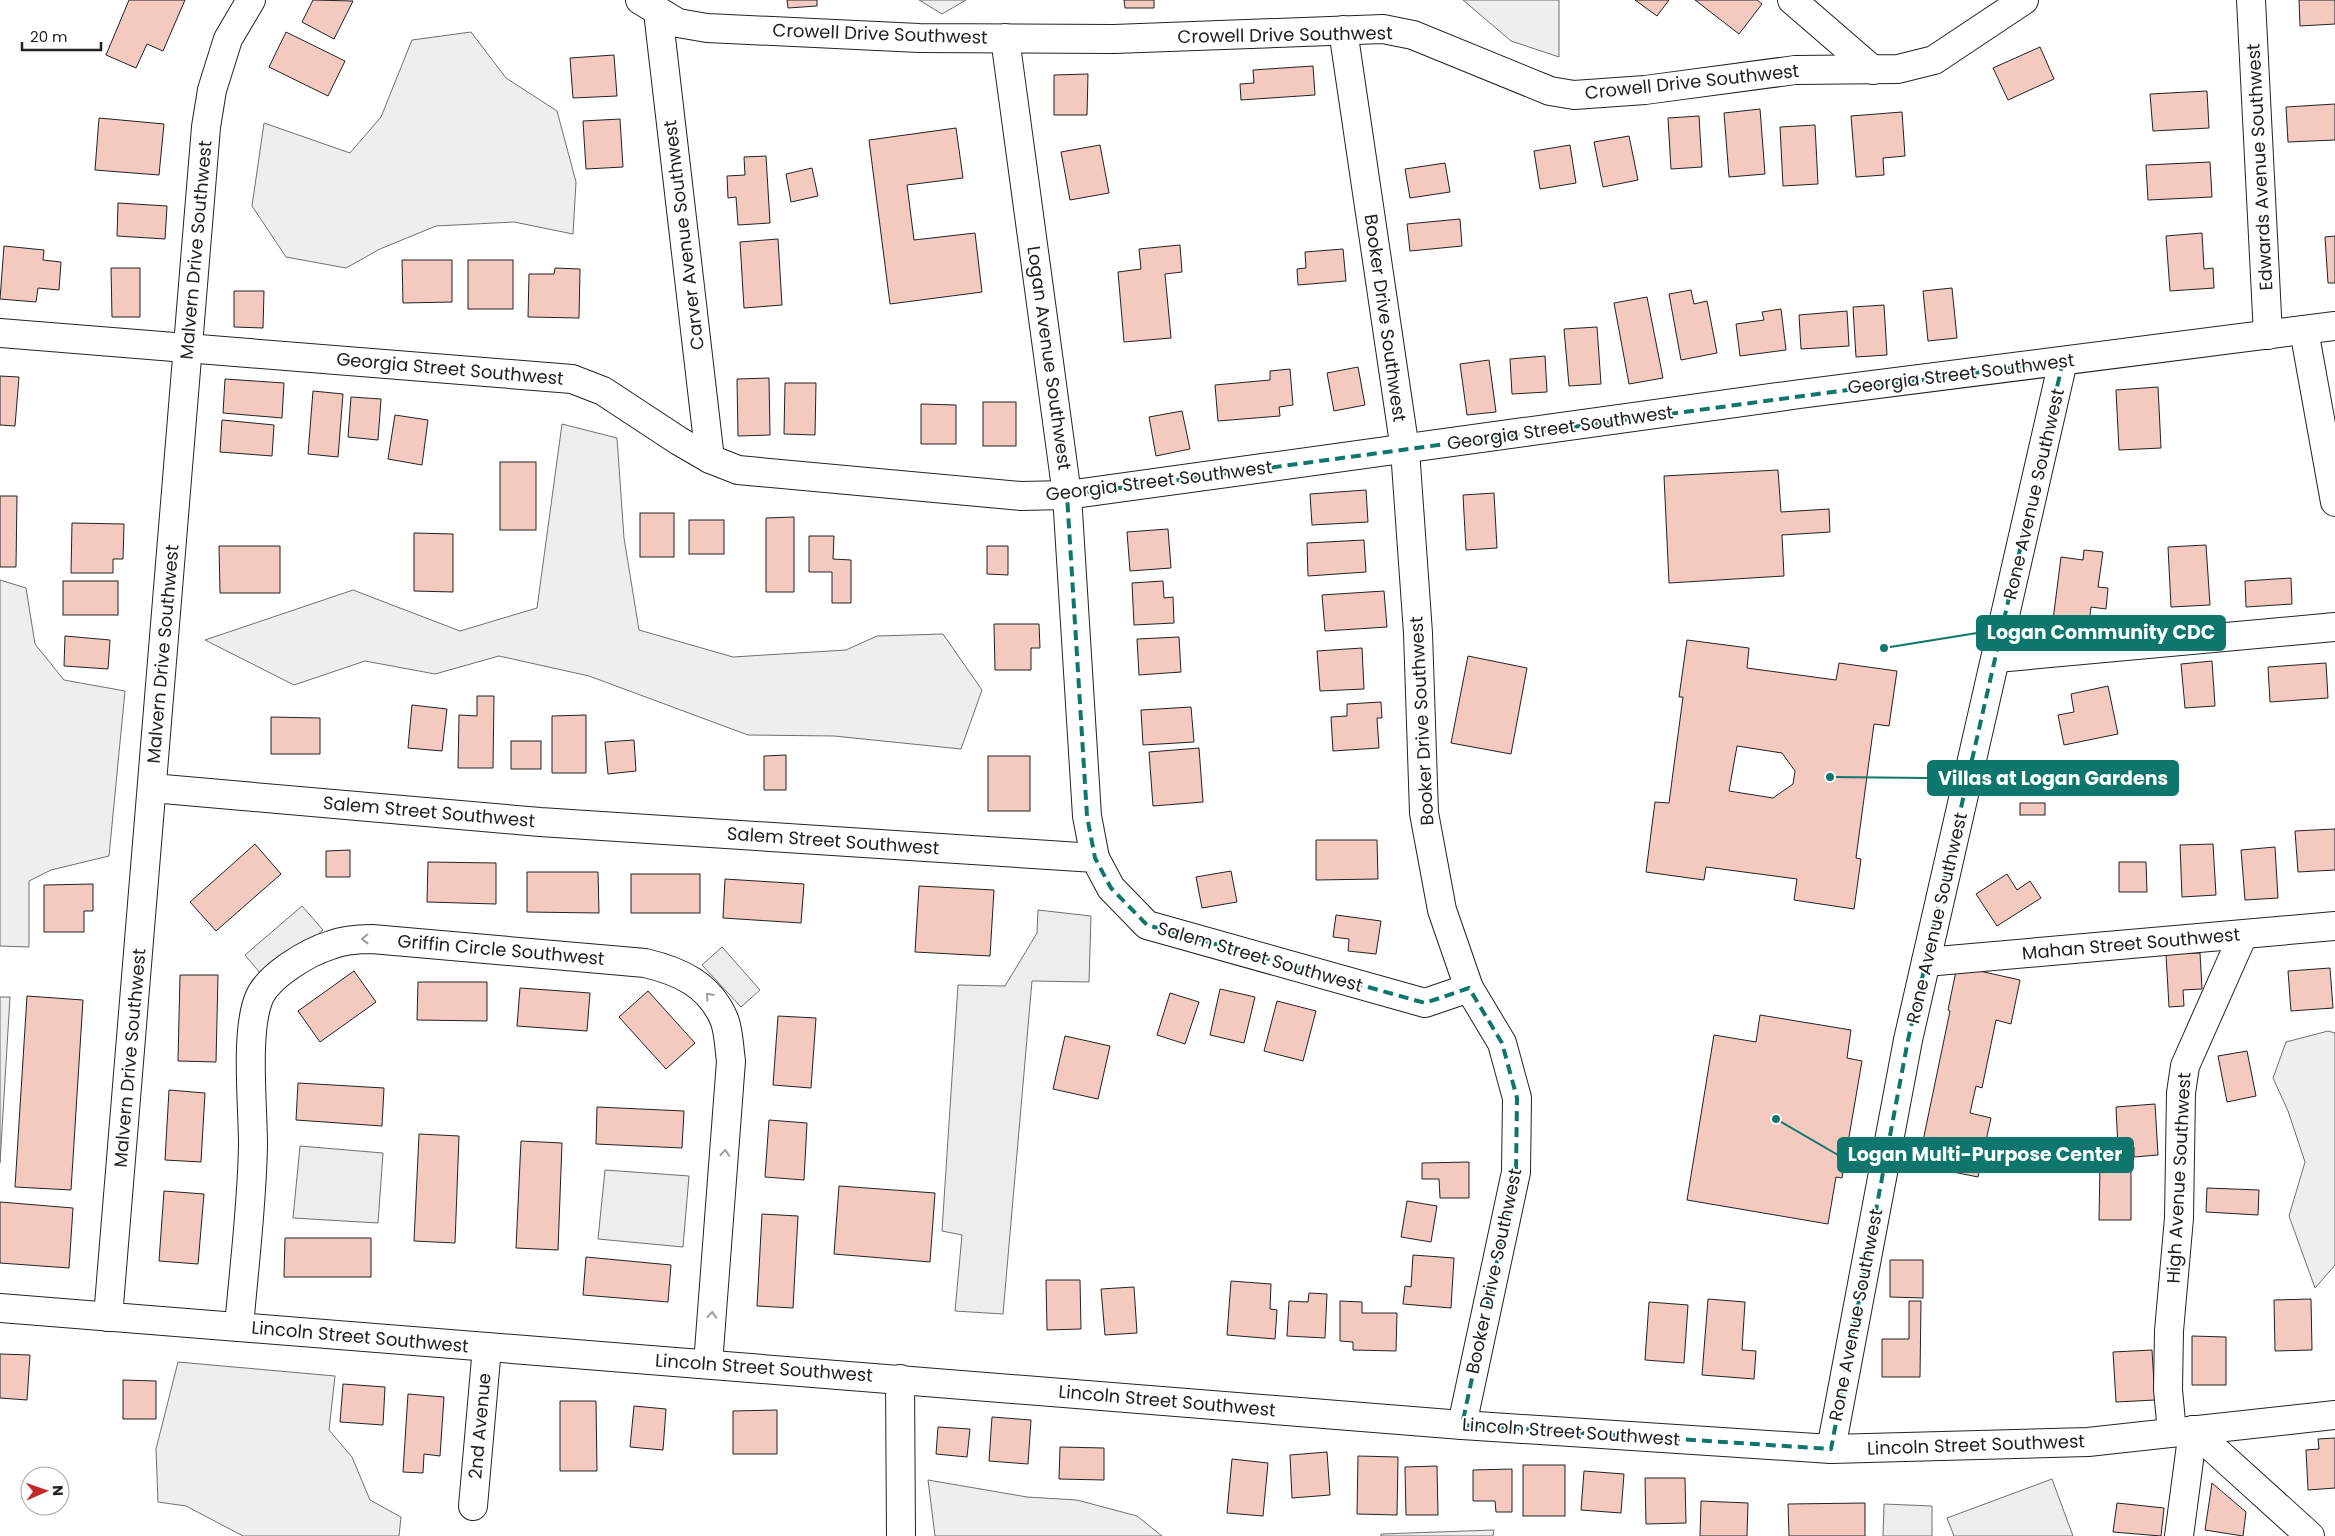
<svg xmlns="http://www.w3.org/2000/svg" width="2335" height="1536" font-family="Poppins,sans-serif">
  <rect width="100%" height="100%" fill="#fff"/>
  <g fill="#eee" stroke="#6f6f6f">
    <path d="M919 0H966L942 14Z"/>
    <path d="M1463 0H1559V57L1511 41Z"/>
    <path d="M471 32 506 78 557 111 576 182 573 234 514 222 436 226 380 249 346 268 286 257 252 206 264 123 350 153 381 117 412 40Z"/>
    <path d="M562 424 617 438 624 538 639 630 733 657 846 650 877 636 943 634 982 690 961 749 834 736 748 735 589 676 499 656 435 674 365 661 294 685 205 640 353 590 460 631 537 608Z"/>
    <path d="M0 580 26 588 35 644 64 680 125 691 109 856 51 870 29 881V947L0 946Z"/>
    <path d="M2328 1031 2335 1033V1265L2315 1288 2289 1216 2305 1162 2288 1111 2273 1078 2286 1042Z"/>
    <path d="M178 1362 335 1376 329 1430 352 1457 370 1500 401 1517 399 1536H243L186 1506 158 1502 156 1449Z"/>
    <path d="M928 1480 1027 1497 1077 1500 1137 1516 1162 1536H935Z"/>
    <path d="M1494 1530 1493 1536H1381V1534Z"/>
  </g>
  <g fill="#ededed" stroke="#6f6f6f">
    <path d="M302 906 323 930 265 979 245 955Z"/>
    <path d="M1038 910 1091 916 1089 982 1032 981 1003 1314 955 1311 962 1235 942 1231 958 985 1005 986 1037 933Z"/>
    <path d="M722 947 760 990 741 1007 702 965Z"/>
    <path d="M0 997H10L0 1163Z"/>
    <path d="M300 1146 383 1153 378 1223 293 1218Z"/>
    <path d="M605 1170 689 1176 683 1247 598 1239Z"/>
    <path d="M2052 1479 2073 1536H1954L1947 1518Z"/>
    <path d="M1884 1504 1932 1506V1536H1883Z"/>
  </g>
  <g fill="#f3c9c0" stroke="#222" fill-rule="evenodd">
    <path d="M129 0H185L163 51 147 44 136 68 106 55Z"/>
    <path d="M313 0 353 1 334 39 302 22Z"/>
    <path d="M787 0H817V6L788 8Z"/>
    <path d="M1124 0H1154V8H1125Z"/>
    <path d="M1635 0H1669L1657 16Z"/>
    <path d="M1695 0H1757L1762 4 1739 34Z"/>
    <path d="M2299 0H2335V24L2300 26Z"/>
    <path d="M286 32 345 61 328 96 269 67Z"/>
    <path d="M2040 47 2054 79 2008 100 1993 68Z"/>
    <path d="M614 55 617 96 573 98 570 58Z"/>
    <path d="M1313 66 1315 95 1241 100 1240 84 1254 83 1253 70Z"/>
    <path d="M1088 74 1087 115H1054V75Z"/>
    <path d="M2207 91 2209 128 2153 131 2150 94Z"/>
    <path d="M2335 104V140L2288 142 2286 107Z"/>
    <path d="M1760 109 1765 174 1729 177 1724 113Z"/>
    <path d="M1902 112 1905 156 1883 158 1884 175 1856 177 1851 116Z"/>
    <path d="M1699 116 1702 167 1671 169 1668 118Z"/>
    <path d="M99 118 164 124 159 175 95 170Z"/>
    <path d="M620 119 623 167 586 169 583 121Z"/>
    <path d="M1815 125 1818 184 1783 186 1780 127Z"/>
    <path d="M956 128 963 178 907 185 914 240 975 233 982 292 890 304 869 140Z"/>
    <path d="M1629 136 1638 180 1603 187 1594 142Z"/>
    <path d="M1100 145 1109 193 1070 200 1061 152Z"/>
    <path d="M1570 145 1576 183 1540 189 1534 151Z"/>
    <path d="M766 156 770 223 738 225 736 197 728 198 727 176 745 175 744 157Z"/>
    <path d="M2210 162 2212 197 2148 200 2146 165Z"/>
    <path d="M1445 163 1450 192 1410 198 1405 169Z"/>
    <path d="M812 168 818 196 791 202 786 174Z"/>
    <path d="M118 203 167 206 165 239 117 236Z"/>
    <path d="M1460 219 1462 246 1410 251 1407 224Z"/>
    <path d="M2202 233 2204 269 2213 268 2214 288 2170 291 2166 236Z"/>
    <path d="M2335 236V283H2328L2325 237Z"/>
    <path d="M778 239 782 305 744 308 740 242Z"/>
    <path d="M1180 245 1182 272 1165 274 1171 338 1124 342 1118 272 1141 269 1139 249Z"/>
    <path d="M4 246 44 250 43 260 61 262 59 290 38 288 36 302 0 299Z"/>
    <path d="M1343 249 1346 281 1298 285 1297 269 1306 268 1305 252Z"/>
    <path d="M402 260H452V302L403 303Z"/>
    <rect x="468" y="260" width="45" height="49"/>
    <path d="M111 268H140V317H112Z"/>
    <path d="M555 268 580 269 579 318 528 317 529 274H554Z"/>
    <path d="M1952 288 1957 338 1928 341 1923 291Z"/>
    <path d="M1691 290 1694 304 1707 301 1717 353 1681 360 1669 294Z"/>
    <path d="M234 291H264L263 328 234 327Z"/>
    <path d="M1647 297 1663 378 1629 384 1614 303Z"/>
    <path d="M1884 305 1887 355 1856 357 1853 307Z"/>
    <path d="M1781 309 1786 350 1740 356 1736 324 1764 320 1762 312Z"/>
    <path d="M1847 311 1849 346 1801 349 1799 315Z"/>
    <path d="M1597 327 1601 384 1569 386 1564 329Z"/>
    <path d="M1545 356 1547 392 1512 394 1510 359Z"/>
    <path d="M1489 360 1496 412 1467 415 1460 364Z"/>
    <path d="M1358 367 1365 405 1334 411 1327 373Z"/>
    <path d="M1290 369 1293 405 1279 407 1280 416 1218 421 1215 385 1270 380V371Z"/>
    <path d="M0 376 19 377 15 426 0 425Z"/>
    <path d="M769 378 770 435 738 436 737 379Z"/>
    <path d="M225 379 284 383 282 418 223 413Z"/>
    <path d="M785 383H816L815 435 784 434Z"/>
    <path d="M2158 387 2161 448 2119 450 2116 390Z"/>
    <path d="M313 391 343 394 338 457 308 454Z"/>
    <path d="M351 397 381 399 378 440 348 437Z"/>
    <rect x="983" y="402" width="33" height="44"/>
    <path d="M921 404 956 405V444H921Z"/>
    <path d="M1182 411 1190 449 1156 456 1149 417Z"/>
    <path d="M395 415 428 420 422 465 388 459Z"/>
    <path d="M222 420 274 425 272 456 220 452Z"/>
    <rect x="500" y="462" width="36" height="68"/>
    <path d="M1778 470 1781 512 1829 509 1830 532 1782 535 1784 576 1669 583 1664 476Z"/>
    <path d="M1366 490 1368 522 1312 525 1310 494Z"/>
    <path d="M1494 493 1497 548 1466 550 1463 495Z"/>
    <path d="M0 496H17L16 567H0Z"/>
    <rect x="640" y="513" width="34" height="44"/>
    <path d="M794 517V592H766V518Z"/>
    <rect x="689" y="520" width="35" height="34"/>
    <path d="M72 523 124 524 123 559H113V573H71Z"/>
    <path d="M1168 529 1171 568 1130 571 1127 532Z"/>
    <path d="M414 533 453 534V592L414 591Z"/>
    <path d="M809 536H834L833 559 851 560V603H832V572H809Z"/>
    <path d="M1364 540 1366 572 1308 576 1307 543Z"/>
    <path d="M2206 545 2210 605 2171 607 2168 547Z"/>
    <path d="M219 546H280V593H220Z"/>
    <path d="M987 546H1008V575L987 574Z"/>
    <path d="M2084 550 2103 552 2098 587 2108 588 2106 609 2091 607 2088 633 2052 628 2061 557 2083 560Z"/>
    <path d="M2291 578 2292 604 2246 607 2245 581Z"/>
    <rect x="63" y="581" width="55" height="34"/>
    <path d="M1163 581 1164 598 1173 597 1174 623 1134 625 1132 583Z"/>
    <path d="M1384 591 1387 627 1325 631 1322 595Z"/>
    <path d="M994 624H1039L1040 648H1031V670H995Z"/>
    <path d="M65 636 110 640 108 669 64 666Z"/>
    <path d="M1179 637 1181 672 1139 675 1137 639Z"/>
    <path d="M1687 640 1749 648 1747 668 1836 680 1839 663 1897 671 1889 726 1874 724 1856 858 1861 859 1854 909 1794 900 1797 879 1706 867 1704 880 1646 872 1655 802 1669 803 1683 697H1679ZM1737 746 1782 753 1795 771 1793 784 1773 798 1729 791Z"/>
    <path d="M1362 648 1364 689 1320 691 1317 651Z"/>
    <path d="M1468 656 1527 668 1511 754 1451 743Z"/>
    <path d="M2212 661 2215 706 2185 708 2181 664Z"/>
    <path d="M2326 663 2328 698 2270 702 2268 667Z"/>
    <path d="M2108 686 2118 734 2064 745 2058 715 2074 712 2071 694Z"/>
    <path d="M477 696H494L493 768H458L459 715 477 716Z"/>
    <path d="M1381 702 1382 718H1377L1379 748 1333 751 1331 717 1347 716V704Z"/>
    <path d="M412 705 447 709 442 751 408 748Z"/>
    <path d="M1191 707 1194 742 1143 745 1141 710Z"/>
    <path d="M586 715V773H552V716Z"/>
    <path d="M271 717 320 718V754H271Z"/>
    <path d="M634 740 636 771 608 774 605 742Z"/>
    <rect x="511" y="741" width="30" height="28"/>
    <path d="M1199 748 1203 802 1153 806 1149 752Z"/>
    <path d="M786 755V790H764V756Z"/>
    <rect x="988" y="756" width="42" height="55"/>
    <rect x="2020" y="803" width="25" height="12"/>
    <path d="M2335 829V870L2298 872 2295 831Z"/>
    <path d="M1316 840H1377L1378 879 1316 880Z"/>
    <path d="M255 844 281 874 216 931 190 902Z"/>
    <path d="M2213 844 2216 895 2182 897 2180 845Z"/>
    <path d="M2275 847 2278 898 2245 900 2241 850Z"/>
    <path d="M350 850V877H326V851Z"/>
    <path d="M428 862 496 863V904L427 902Z"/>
    <path d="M2119 862H2146L2147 892H2119Z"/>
    <path d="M1231 871 1237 902 1202 908 1196 877Z"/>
    <path d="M527 872H598L599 913 527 912Z"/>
    <rect x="631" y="874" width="69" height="39"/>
    <path d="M2007 874 2017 890 2030 881 2041 898 1997 926 1976 894Z"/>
    <path d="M725 879 804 884 801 923 723 918Z"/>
    <path d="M93 884V911H84V932H44V885Z"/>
    <path d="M919 886 994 890 990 956 915 952Z"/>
    <path d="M1336 915 1381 921 1376 954 1348 951 1349 939 1333 937Z"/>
    <path d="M2200 953 2202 989 2183 990 2184 1006 2169 1007 2166 954Z"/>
    <path d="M1957 966 2020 980 2011 1024 1996 1020 1982 1088 1976 1086 1970 1113 1991 1118 1978 1177 1918 1165 1950 1011 1948 1010Z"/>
    <path d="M2330 968 2333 1008 2291 1011 2288 971Z"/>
    <path d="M354 971 376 1002 320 1042 298 1011Z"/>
    <path d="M180 975H218L216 1062 178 1061Z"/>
    <path d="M418 982H487V1021L417 1020Z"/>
    <path d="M520 988 590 993 587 1031 517 1026Z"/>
    <path d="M1220 989 1255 997 1244 1043 1210 1035Z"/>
    <path d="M648 991 695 1043 666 1069 619 1017Z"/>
    <path d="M1170 993 1199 1002 1185 1044 1157 1035Z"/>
    <path d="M27 996 83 1000 71 1190 15 1187Z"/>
    <path d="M1277 1001 1316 1011 1303 1061 1264 1051Z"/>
    <path d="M1760 1015 1851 1030 1847 1058 1862 1061 1842 1178 1836 1177 1828 1224 1687 1200 1714 1035 1756 1042Z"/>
    <path d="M778 1016 816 1018 811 1088 773 1085Z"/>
    <path d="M1065 1036 1110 1046 1098 1099 1053 1089Z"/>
    <path d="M2247 1051 2256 1096 2227 1102 2218 1056Z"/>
    <path d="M298 1083 384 1088 382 1126 296 1120Z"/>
    <path d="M169 1090 205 1093 201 1162 165 1160Z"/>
    <path d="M2155 1104 2158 1155 2134 1157V1147L2118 1148 2116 1107Z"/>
    <path d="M597 1107 684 1111 682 1148 596 1144Z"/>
    <path d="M769 1120 807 1123 804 1180 765 1177Z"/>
    <path d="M419 1134 459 1136 455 1243 414 1241Z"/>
    <path d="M521 1141 562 1143 558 1250 516 1248Z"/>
    <path d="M1469 1162V1198H1440L1439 1179H1422V1163Z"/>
    <path d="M2100 1165H2131V1220H2099Z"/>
    <path d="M839 1186 935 1193 930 1262 834 1254Z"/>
    <path d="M2207 1188 2259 1190 2258 1215 2206 1212Z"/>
    <path d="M164 1191 204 1194 198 1264 159 1261Z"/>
    <path d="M1407 1201 1437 1206 1431 1242 1401 1237Z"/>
    <path d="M0 1202 73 1208 69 1268 0 1263Z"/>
    <path d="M762 1214 798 1216 793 1308 757 1306Z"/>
    <path d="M285 1238H371V1277H284Z"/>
    <path d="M1413 1255 1454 1258 1451 1308 1403 1304 1405 1286 1411 1287Z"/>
    <path d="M586 1257 671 1265 668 1302 583 1295Z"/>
    <path d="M1890 1260H1923V1298L1890 1297Z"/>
    <path d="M1046 1280H1080L1081 1329 1047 1330Z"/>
    <path d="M1231 1281 1271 1284 1270 1309 1277 1310 1275 1339 1227 1335Z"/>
    <path d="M1134 1287 1137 1333 1105 1335 1101 1289Z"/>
    <path d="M1309 1293 1327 1294 1325 1338 1287 1336 1289 1301 1308 1302Z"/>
    <path d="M1708 1299 1745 1302 1742 1350 1756 1351 1754 1379 1702 1375Z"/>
    <path d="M2311 1299 2312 1350 2275 1351 2274 1300Z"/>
    <path d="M1340 1301 1362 1302V1313H1397L1396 1351 1353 1350V1342L1340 1341Z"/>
    <path d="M1909 1301H1921L1920 1377H1882V1339H1909Z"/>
    <path d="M1649 1302 1688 1305 1684 1363 1645 1360Z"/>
    <path d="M2192 1336 2226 1337V1385H2192Z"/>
    <path d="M2152 1350 2155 1400 2116 1402 2113 1352Z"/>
    <path d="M0 1354 30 1355 27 1400 0 1398Z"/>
    <path d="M123 1380 156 1381V1419H123Z"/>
    <path d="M343 1384 385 1387 383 1425 340 1422Z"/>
    <path d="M408 1394 444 1397 440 1456 424 1454 423 1473 403 1472Z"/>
    <path d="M560 1401H596L597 1471H560Z"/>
    <path d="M634 1406 666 1409 663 1450 630 1447Z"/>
    <path d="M777 1410V1454H733V1411Z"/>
    <path d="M992 1417 1031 1420 1028 1464 989 1461Z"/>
    <path d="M938 1427 970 1429 967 1457 936 1454Z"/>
    <path d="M2335 1438V1488L2308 1490 2306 1450 2319 1449 2318 1439Z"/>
    <path d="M1060 1447 1104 1448V1480L1059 1479Z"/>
    <path d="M1327 1452 1330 1495 1292 1498 1290 1455Z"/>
    <path d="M1358 1456 1398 1457 1397 1515 1357 1514Z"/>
    <path d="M1232 1459 1268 1463 1263 1516 1227 1513Z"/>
    <rect x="1523" y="1465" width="42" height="51"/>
    <path d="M1437 1466 1438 1515H1406L1405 1467Z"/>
    <path d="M1512 1469V1512H1496L1495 1501H1473V1470Z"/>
    <path d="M1584 1471 1624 1474 1621 1513 1581 1510Z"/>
    <path d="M1645 1478H1685L1686 1523 1646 1524Z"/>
    <path d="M2212 1483 2246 1512 2243 1536 2205 1530Z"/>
    <path d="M1701 1501 1748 1503 1747 1536H1700Z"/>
    <path d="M1865 1503V1536H1789L1788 1504Z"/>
    <path d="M2117 1503 2164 1508 2161 1536 2113 1532Z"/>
  </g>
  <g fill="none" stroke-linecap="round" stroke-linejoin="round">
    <g stroke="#222" stroke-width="30">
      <g id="minor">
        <path d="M640 0 678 23 707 28 919 38 1114 39 1383 29 1413 35 1550 91 1574 95 1645 90 1795 70 1898 69 1934 60 2024 0"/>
        <path d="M1792 0 1873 70"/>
        <path d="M2251 0 2268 335"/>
        <path d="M658 12 710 459"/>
        <path d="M1343 30 1405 450 1418 633 1424 813 1442 910 1469 988 1502 1043 1517 1098 1516 1172 1462 1425"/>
        <path d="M1005 38 1067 495 1087 816 1095 858"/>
        <path d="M2304 330 2335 502"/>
        <path d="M0 333 572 379 603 391 679 441 710 459 738 470 1021 496 1067 495 1800 394 2335 326"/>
        <path d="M1997 658 2335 627"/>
        <path d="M152 788 540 822 1095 858 1111 888 1147 925 1425 1003 1469 988"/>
        <path d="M1926 962 2335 926"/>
        <path d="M0 1308 1462 1425 1831 1449 2088 1442 2335 1415"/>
        <path d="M108 1317 206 127 212 90 228 39 251 0"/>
        <path d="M239 1327C244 1267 252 1206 253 1145 253 1106 245 1032 259 998 268 976 308 952 331 945 344 940 358 939 372 939L645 963C679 971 709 984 724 1019 729 1031 729 1048 731 1061L708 1364"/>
        <path d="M900 1379 901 1536"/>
        <path d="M2193 1430 2310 1536"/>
        <path d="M2172 1432 2168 1390 2169 1331 2179 1218 2181 1093 2185 1066 2243 935"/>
        <path d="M1831 1449 1908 1040 2063 361"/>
        <path d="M473 1506 487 1347"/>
        <path d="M2179 1536 2193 1430"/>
      </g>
    </g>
    <use href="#minor" stroke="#fff" stroke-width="28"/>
  </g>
  <defs><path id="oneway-chevron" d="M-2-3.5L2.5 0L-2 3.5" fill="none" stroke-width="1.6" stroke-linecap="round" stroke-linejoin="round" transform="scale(1.25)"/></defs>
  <g stroke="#9c9c9c">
    <use href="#oneway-chevron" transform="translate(365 939) rotate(179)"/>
    <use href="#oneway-chevron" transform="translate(709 996) rotate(-132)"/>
    <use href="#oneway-chevron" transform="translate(725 1153) rotate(-86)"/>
    <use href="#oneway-chevron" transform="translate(712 1315) rotate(-86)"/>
  </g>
  <path fill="none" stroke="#0f766e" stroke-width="4" stroke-dasharray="10 6" stroke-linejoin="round" d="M2063 361 1908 1040 1831 1449 1462 1425 1516 1172 1517 1098 1502 1043 1469 988 1425 1003 1147 925 1111 888 1095 858 1087 816 1067 495Z"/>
  <g text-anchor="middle" stroke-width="4" stroke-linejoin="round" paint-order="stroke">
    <g font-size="18" fill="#222" stroke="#fff">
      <text transform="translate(880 34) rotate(2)" y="6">Crowell Drive Southwest</text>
      <text transform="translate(1285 35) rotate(-1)" y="6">Crowell Drive Southwest</text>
      <text transform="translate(1692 82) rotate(-6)" y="6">Crowell Drive Southwest</text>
      <text transform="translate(2260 167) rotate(-93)" y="6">Edwards Avenue Southwest</text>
      <text transform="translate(684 235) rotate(-97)" y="6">Carver Avenue Southwest</text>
      <text transform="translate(196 250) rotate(-85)" y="6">Malvern Drive Southwest</text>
      <text transform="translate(1385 318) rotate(82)" y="6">Booker Drive Southwest</text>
      <text transform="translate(1049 358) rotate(82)" y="6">Logan Avenue Southwest</text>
      <text transform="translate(450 369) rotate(5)" y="6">Georgia Street Southwest</text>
      <text transform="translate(1961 374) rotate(-7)" y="6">Georgia Street Southwest</text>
      <text transform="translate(1560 428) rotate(-8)" y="6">Georgia Street Southwest</text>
      <text transform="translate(1159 481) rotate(-7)" y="6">Georgia Street Southwest</text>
      <text transform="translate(2034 494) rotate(-77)" y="6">Rone Avenue Southwest</text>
      <text transform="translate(163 654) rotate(-85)" y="6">Malvern Drive Southwest</text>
      <text transform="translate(1422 721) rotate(-93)" y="6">Booker Drive Southwest</text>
      <text transform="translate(429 812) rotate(5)" y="6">Salem Street Southwest</text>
      <text transform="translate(833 841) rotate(4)" y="6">Salem Street Southwest</text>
      <text transform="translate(1937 918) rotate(-77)" y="6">Rone Avenue Southwest</text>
      <text transform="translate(2131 944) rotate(-5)" y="6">Mahan Street Southwest</text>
      <text transform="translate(501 950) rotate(5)" y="6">Griffin Circle Southwest</text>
      <text transform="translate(1260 957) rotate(16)" y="6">Salem Street Southwest</text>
      <text transform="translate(130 1058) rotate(-85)" y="6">Malvern Drive Southwest</text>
      <text transform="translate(2179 1178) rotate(-87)" y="6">High Avenue Southwest</text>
      <text transform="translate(1494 1271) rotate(-78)" y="6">Booker Drive Southwest</text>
      <text transform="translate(1856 1315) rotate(-79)" y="6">Rone Avenue Southwest</text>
      <text transform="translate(360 1337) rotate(5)" y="6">Lincoln Street Southwest</text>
      <text transform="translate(764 1368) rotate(4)" y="6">Lincoln Street Southwest</text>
      <text transform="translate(1167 1401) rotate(5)" y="6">Lincoln Street Southwest</text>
      <text transform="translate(480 1426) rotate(-85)" y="6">2nd Avenue</text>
      <text transform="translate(1571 1432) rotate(4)" y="6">Lincoln Street Southwest</text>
      <text transform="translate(1976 1445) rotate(-2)" y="6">Lincoln Street Southwest</text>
    </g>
  </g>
  <path fill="none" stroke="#0f766e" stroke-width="2" d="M1884 648L1977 633M1830 777L1928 778M1776 1119L1838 1155"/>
  <g fill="#0f766e" stroke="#fff" stroke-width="2">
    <circle cx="1884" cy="648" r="5"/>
    <circle cx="1830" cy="777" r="5"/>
    <circle cx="1776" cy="1119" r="5"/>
  </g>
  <g fill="#0f766e" stroke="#0f766e" stroke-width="2">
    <rect x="1977" y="616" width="248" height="34" rx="5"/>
    <rect x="1928" y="761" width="250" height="34" rx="5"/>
    <rect x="1838" y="1138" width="295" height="34" rx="5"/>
  </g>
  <g font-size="19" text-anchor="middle" font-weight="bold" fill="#fff">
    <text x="2101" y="639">Logan Community CDC</text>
    <text x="2053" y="785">Villas at Logan Gardens</text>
    <text x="1985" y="1161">Logan Multi-Purpose Center</text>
  </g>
  <g transform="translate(45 1491) rotate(88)"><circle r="24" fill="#ffffff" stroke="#a7a7a7"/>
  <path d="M0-4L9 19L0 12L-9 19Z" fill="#c62828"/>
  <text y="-8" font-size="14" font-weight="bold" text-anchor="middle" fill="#222222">N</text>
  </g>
  <path d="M22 42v8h79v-8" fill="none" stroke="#222222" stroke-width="2.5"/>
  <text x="30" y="42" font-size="15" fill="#222222" stroke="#ffffff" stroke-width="4" paint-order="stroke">20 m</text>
</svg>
